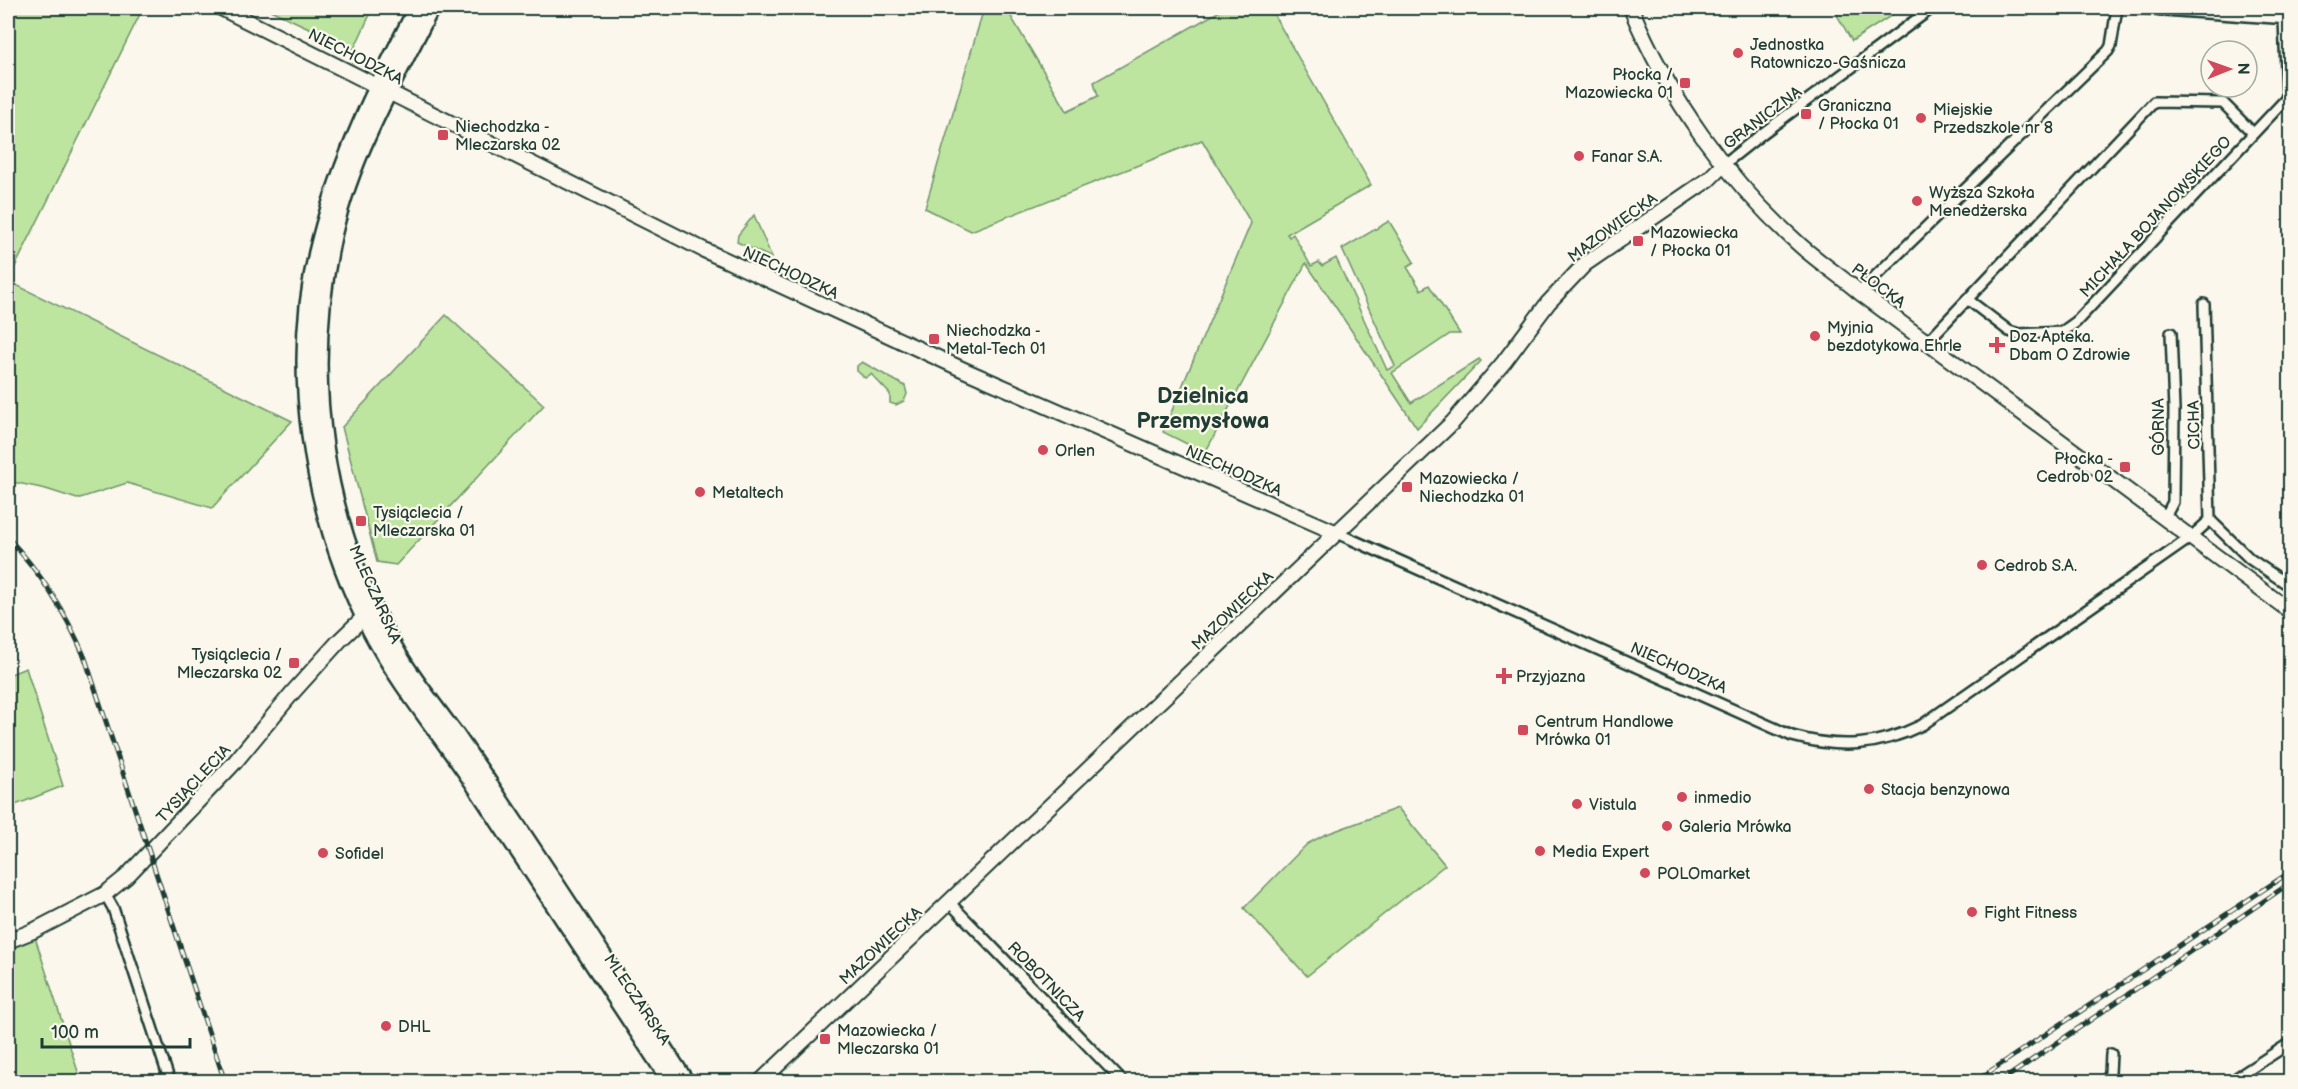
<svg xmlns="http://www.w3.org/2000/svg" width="2298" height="1089" font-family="'Balsamiq Sans',sans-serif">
  <rect width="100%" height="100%" fill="#fbf7ec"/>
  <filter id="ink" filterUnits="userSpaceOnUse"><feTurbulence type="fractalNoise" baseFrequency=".0167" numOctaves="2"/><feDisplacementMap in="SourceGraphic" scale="12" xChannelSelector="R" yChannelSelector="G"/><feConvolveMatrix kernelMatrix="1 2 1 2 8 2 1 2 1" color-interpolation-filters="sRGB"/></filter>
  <g filter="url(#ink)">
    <g fill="#bde5a0" stroke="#6e916a" stroke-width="1.5">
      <path d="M8 8H143L8 281 292 421 212 508 127 483 77 499 46 489 8 481Z"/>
      <path d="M266 8H373L354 49Z"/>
      <path d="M984 8H1006L1067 111 1098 96 1094 82 1225 8H1270L1371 185 1287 234 1289 237 1293 234 1311 266 1319 262 1322 266 1336 258 1387 370 1395 366 1342 249 1389 221 1414 262 1407 267 1421 290 1429 285 1460 334H1450L1392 373 1411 403 1479 359 1481 361 1417 428 1306 263 1205 453 1163 432 1251 223 1202 140 971 231 925 208Z"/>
      <path d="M1833 8H1903L1852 41Z"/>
      <path d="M754 215 772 258 737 242 738 235Z"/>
      <path d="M446 315 544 405 396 565 377 562 342 427Z"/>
      <path d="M862 362 905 386 907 394 904 401 896 405 890 403V394L871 374 865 378 857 371V366Z"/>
      <path d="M26 668 63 786 8 808V675Z"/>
      <path d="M1398 808 1445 865 1307 976 1244 908 1307 844 1324 835Z"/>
      <path d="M33 931 81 1081 8 1082V941Z"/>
    </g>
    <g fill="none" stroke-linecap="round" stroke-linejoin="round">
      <g stroke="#1f3d34" stroke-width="14">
        <g id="street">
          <path d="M2136 8 2288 19"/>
          <path d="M1724 164 1763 133 1932 8"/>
          <path d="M1859 292 2108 51 2111 46 2117 8"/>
          <path d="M1967 299 2009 331 2019 334 2062 332 2076 322 2285 100 2287 96 2284 19"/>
          <path d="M1927 342 2154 102 2223 103 2253 133"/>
          <path d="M2164 519 2173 502 2174 410 2171 333"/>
          <path d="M2210 520 2250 559 2290 586"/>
          <path d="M1337 533 1792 736C1840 749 1877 747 1922 725L2190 538 2210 520 2204 304"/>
          <path d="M105 894 113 908 170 1082"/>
          <path d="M949 902 1123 1082"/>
          <path d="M2106 1082 2110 1073 2111 1054"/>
          <path d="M2230 1082 2290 1043"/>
        </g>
      </g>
      <g stroke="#1f3d34" stroke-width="18">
        <g id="secondary">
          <path d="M221 8 704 250 964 370 1337 533"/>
          <path d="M1631 8C1668 98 1728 181 1801 246 1819 262 1840 276 1859 292L2290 611"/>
          <path d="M8 941 33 931 105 894 126 877 235 762 293 692 340 640 364 617 373 611"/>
          <path d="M760 1082 1453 422 1504 362 1548 303 1585 264 1709 179 1724 164"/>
        </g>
      </g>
      <g stroke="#1f3d34" stroke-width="20">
        <g id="primary">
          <path d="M417 8C378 82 341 158 320 240 287 366 311 517 371 631 399 685 438 731 472 781 538 881 605 981 671 1082"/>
          <path d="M431 8C393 85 348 160 331 246 304 380 323 516 388 636 407 672 432 703 456 735 471 757 486 778 500 800 563 893 624 988 686 1082"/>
        </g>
      </g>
      <use href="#street" stroke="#fbf7ec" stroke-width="9"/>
      <use href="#secondary" stroke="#fbf7ec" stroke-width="14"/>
      <use href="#primary" stroke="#fbf7ec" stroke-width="15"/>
      <g stroke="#1f3d34" stroke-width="5">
        <g id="rail">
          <path d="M8 538C41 573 66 613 85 658L225 1082"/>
          <path d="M1974 1082 2290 872"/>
          <path d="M2000 1082 2290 883"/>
        </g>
      </g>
      <use href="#rail" stroke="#fbf7ec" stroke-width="3" stroke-dasharray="9" stroke-linecap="butt"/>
    </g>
  </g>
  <g fill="#d1495b" stroke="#fbf7ec" stroke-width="2">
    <circle cx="1738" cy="53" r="6"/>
    <rect x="1679" y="77" width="12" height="12" rx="3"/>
    <rect x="1800" y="108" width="12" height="12" rx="3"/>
    <circle cx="1921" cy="118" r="6"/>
    <rect x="437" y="129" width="12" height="12" rx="3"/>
    <circle cx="1579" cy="156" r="6"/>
    <circle cx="1917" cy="201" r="6"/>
    <rect x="1632" y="235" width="12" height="12" rx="3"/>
    <circle cx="1815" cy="336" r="6"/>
    <rect x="928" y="333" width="12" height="12" rx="3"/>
    <path d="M1994 336h6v6h6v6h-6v6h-6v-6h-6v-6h6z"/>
    <circle cx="1043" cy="450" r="6"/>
    <rect x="2119" y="461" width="12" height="12" rx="3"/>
    <rect x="1401" y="481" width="12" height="12" rx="3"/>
    <circle cx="700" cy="492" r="6"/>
    <rect x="355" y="515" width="12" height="12" rx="3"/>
    <circle cx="1982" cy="565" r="6"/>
    <rect x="288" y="657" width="12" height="12" rx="3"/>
    <path d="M1501 667h6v6h6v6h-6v6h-6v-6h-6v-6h6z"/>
    <rect x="1517" y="724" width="12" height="12" rx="3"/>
    <circle cx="1869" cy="789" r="6"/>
    <circle cx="1682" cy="797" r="6"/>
    <circle cx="1577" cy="804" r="6"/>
    <circle cx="1667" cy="826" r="6"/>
    <circle cx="1540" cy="851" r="6"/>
    <circle cx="323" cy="853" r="6"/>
    <circle cx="1645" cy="873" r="6"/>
    <circle cx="1972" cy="912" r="6"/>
    <circle cx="386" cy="1026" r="6"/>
    <rect x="819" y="1033" width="12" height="12" rx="3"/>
  </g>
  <g text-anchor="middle" stroke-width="4.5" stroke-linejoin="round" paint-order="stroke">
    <g font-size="16" fill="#1f3d34" stroke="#fbf7ec" text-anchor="start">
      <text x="1750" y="50">Jednostka<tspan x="1750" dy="18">Ratowniczo-Gaśnicza</tspan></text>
      <text x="1673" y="80" text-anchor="end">Płocka /<tspan x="1673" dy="18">Mazowiecka 01</tspan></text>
      <text x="1818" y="111">Graniczna<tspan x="1818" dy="18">/ Płocka 01</tspan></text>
      <text x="1933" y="115">Miejskie<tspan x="1933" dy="18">Przedszkole nr 8</tspan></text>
      <text x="455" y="132">Niechodzka -<tspan x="455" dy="18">Mleczarska 02</tspan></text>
      <text x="1591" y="162">Fanar S.A.</text>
      <text x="1929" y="198">Wyższa Szkoła<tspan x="1929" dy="18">Menedżerska</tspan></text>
      <text x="1650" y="238">Mazowiecka<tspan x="1650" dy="18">/ Płocka 01</tspan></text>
      <text x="1827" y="333">Myjnia<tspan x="1827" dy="18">bezdotykowa Ehrle</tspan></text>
      <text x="946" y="336">Niechodzka -<tspan x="946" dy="18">Metal-Tech 01</tspan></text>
      <text x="2009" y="342">Doz Apteka.<tspan x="2009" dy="18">Dbam O Zdrowie</tspan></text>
      <text x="1055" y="456">Orlen</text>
      <text x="2113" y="464" text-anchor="end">Płocka -<tspan x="2113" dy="18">Cedrob 02</tspan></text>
      <text x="1419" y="484">Mazowiecka /<tspan x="1419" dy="18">Niechodzka 01</tspan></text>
      <text x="712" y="498">Metaltech</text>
      <text x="373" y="518">Tysiąclecia /<tspan x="373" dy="18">Mleczarska 01</tspan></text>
      <text x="1994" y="571">Cedrob S.A.</text>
      <text x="282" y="660" text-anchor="end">Tysiąclecia /<tspan x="282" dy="18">Mleczarska 02</tspan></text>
      <text x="1516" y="682">Przyjazna</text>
      <text x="1535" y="727">Centrum Handlowe<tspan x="1535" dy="18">Mrówka 01</tspan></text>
      <text x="1881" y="795">Stacja benzynowa</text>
      <text x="1694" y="803">inmedio</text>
      <text x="1589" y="810">Vistula</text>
      <text x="1679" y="832">Galeria Mrówka</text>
      <text x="1552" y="857">Media Expert</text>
      <text x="335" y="859">Sofidel</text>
      <text x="1657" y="879">POLOmarket</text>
      <text x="1984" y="918">Fight Fitness</text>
      <text x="398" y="1032">DHL</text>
      <text x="837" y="1036">Mazowiecka /<tspan x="837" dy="18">Mleczarska 01</tspan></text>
    </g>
    <g font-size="16" fill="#1f3d34" stroke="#fbf7ec">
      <text transform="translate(356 56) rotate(27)" y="6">NIECHODZKA</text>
      <text transform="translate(1762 117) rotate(-37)" y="6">GRANICZNA</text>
      <text transform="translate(2155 216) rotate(-47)" y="6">MICHAŁA BOJANOWSKIEGO</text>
      <text transform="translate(1612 227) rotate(-36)" y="6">MAZOWIECKA</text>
      <text transform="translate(791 272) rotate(25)" y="6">NIECHODZKA</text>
      <text transform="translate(1879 285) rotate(37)" y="6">PŁOCKA</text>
      <text transform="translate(2193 425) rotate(-91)" y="6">CICHA</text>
      <text transform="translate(2158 427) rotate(-90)" y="6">GÓRNA</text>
      <text transform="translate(1234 470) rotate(24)" y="6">NIECHODZKA</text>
      <text transform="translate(376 594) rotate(66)" y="6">MLECZARSKA</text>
      <text transform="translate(1232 610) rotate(-44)" y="6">MAZOWIECKA</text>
      <text transform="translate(1679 667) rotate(24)" y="6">NIECHODZKA</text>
      <text transform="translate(193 783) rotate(-47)" y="6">TYSIĄCLECIA</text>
      <text transform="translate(880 945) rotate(-43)" y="6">MAZOWIECKA</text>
      <text transform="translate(1047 981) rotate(46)" y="6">ROBOTNICZA</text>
      <text transform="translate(638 999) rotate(56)" y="6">MLECZARSKA</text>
    </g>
    <g font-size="22" font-weight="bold" fill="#1f3d34" stroke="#fbf7ec">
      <text x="1203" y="403">Dzielnica<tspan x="1203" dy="25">Przemysłowa</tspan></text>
    </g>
  </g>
  <rect width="2298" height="1089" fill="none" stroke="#fbf7ec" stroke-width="30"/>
  <rect x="15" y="15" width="2268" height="1059" fill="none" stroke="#1f3d34" stroke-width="2" filter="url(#ink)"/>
  <g transform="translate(2229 69) rotate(89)"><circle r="28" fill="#fbf7ec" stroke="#a3ada2" stroke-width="1.5"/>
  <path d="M0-4.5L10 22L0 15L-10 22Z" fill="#d1495b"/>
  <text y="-9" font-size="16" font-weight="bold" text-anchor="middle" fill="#1f3d34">N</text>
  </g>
  <path d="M42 1038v9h148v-9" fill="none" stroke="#1f3d34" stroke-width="3"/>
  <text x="51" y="1038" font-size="18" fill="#1f3d34" stroke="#fbf7ec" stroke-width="4.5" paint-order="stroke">100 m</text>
</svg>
